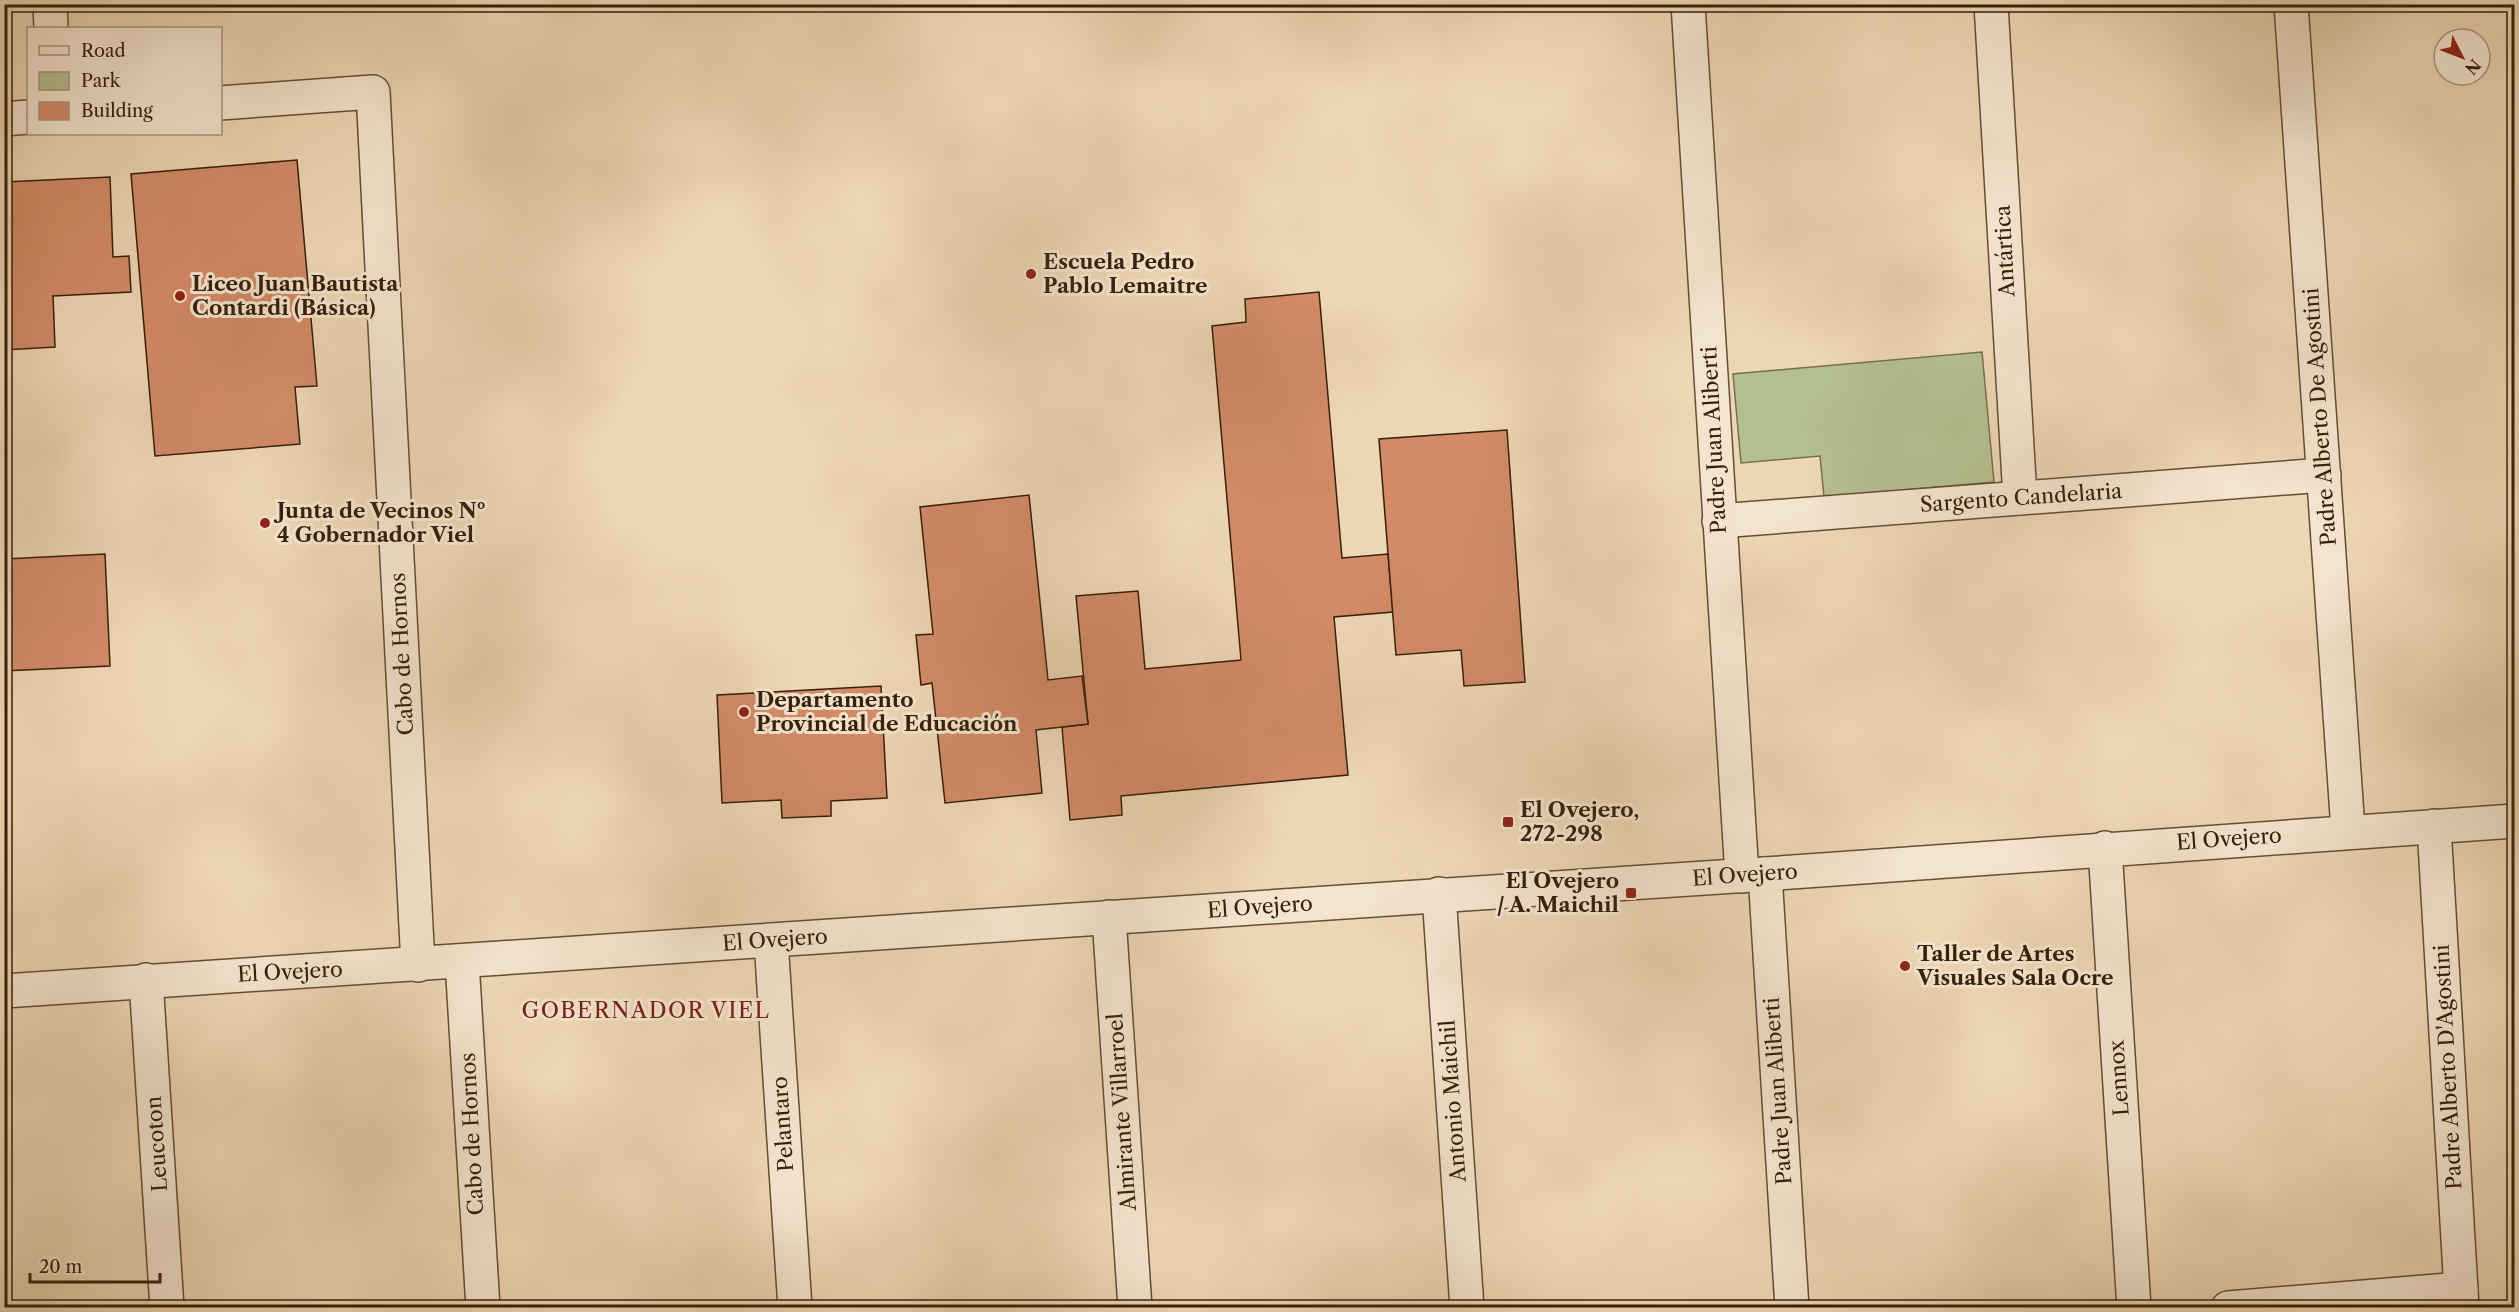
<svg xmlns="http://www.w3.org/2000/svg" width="2519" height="1312" font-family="'Libre Caslon Text',serif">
  <rect width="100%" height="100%" fill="#edd6b4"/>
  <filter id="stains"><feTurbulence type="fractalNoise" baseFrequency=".00333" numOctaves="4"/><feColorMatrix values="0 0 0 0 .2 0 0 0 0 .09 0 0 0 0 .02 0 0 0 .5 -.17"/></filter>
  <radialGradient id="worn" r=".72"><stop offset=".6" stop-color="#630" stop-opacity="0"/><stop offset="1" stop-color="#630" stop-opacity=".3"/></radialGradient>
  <path fill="#b4bf90" stroke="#75704d" stroke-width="1.5" d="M1982 352 1994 482 1824 497 1820 456 1741 463 1733 374Z"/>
  <g fill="#d38a67" stroke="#36200a" stroke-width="1.5">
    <path d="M297 160 317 386 295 387 300 444 155 456 131 174Z"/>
    <path d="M110 177 113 257 129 256 131 292 53 296 55 347 4 350V182Z"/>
    <path d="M1319 292 1342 558 1388 554 1393 612 1334 617 1348 775 1121 796 1122 815 1070 820 1062 727 1088 724 1076 596 1138 591 1145 669 1241 660 1212 326 1246 322 1245 299Z"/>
    <path d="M1507 430 1525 682 1464 686 1461 650 1396 655 1379 439Z"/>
    <path d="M1029 495 1048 680 1082 676 1088 724 1036 730 1042 793 945 803 932 683 921 685 916 635 933 634 920 507Z"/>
    <path d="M105 554 110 666 4 671V559Z"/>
    <path d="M881 686 887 798 831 801V816L782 818 781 800 722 803 717 695Z"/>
  </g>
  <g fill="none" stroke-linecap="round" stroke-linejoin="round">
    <g stroke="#644e34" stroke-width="36">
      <g id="minor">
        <path d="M50 4 51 28"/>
        <path d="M1688 4 1742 876"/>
        <path d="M1991 4 2020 498"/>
        <path d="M2291 4 2348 830"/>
        <path d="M220 103 373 92 418 965"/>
        <path d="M4 119 28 117"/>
        <path d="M1719 521 2324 475"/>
        <path d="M2434 826 2462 1308"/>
        <path d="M2105 848 2134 1308"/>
        <path d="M1765 874 1792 1308"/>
        <path d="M1439 894 1467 1308"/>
        <path d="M1109 917 1135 1308"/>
        <path d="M771 941 795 1308"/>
        <path d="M462 961 483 1308"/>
        <path d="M146 980 167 1308"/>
        <path d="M2228 1308 2461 1289"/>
      </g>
    </g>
    <g stroke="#644e34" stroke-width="36">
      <path id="tertiary" d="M4 991 1765 874 2514 821"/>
    </g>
    <use href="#minor" stroke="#f3e4ce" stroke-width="33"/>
    <use href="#tertiary" stroke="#f3e4ce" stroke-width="33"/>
  </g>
  <g fill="#8f2418" stroke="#f3e4ce" stroke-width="2">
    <circle cx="1031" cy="274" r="6"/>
    <circle cx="180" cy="296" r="6"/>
    <circle cx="265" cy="523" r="6"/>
    <circle cx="744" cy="712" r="6"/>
    <rect x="1502" y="816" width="12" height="12" rx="3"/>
    <rect x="1625" y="887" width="12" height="12" rx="3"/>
    <circle cx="1905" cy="966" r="6"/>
  </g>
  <g text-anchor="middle" stroke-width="6" stroke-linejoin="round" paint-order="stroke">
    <g font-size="21" fill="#36200a" stroke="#f3e4ce">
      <text transform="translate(2005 251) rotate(-93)" y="7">Antártica</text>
      <text transform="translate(2320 417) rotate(-94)" y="7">Padre Alberto De Agostini</text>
      <text transform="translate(1714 440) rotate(-93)" y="7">Padre Juan Aliberti</text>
      <text transform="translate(2021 498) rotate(-4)" y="7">Sargento Candelaria</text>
      <text transform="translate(402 654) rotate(-93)" y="7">Cabo de Hornos</text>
      <text transform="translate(2229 839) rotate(-4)" y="7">El Ovejero</text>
      <text transform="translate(1745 875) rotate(-4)" y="7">El Ovejero</text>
      <text transform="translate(1260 907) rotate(-4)" y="7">El Ovejero</text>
      <text transform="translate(775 940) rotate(-4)" y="7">El Ovejero</text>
      <text transform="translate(290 972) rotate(-3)" y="7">El Ovejero</text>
      <text transform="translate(2448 1067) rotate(-93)" y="7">Padre Alberto D'Agostini</text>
      <text transform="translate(2119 1078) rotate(-94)" y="7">Lennox</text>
      <text transform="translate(1778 1091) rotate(-94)" y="7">Padre Juan Aliberti</text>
      <text transform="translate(1453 1101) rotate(-94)" y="7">Antonio Maichil</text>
      <text transform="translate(1122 1112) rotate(-94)" y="7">Almirante Villarroel</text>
      <text transform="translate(783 1124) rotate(-94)" y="7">Pelantaro</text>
      <text transform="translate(472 1134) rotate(-93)" y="7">Cabo de Hornos</text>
      <text transform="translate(157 1144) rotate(-94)" y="7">Leucoton</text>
    </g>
    <g font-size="21" font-weight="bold" fill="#36200a" stroke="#f3e4ce" text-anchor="start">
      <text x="1043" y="269">Escuela Pedro<tspan x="1043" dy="24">Pablo Lemaitre</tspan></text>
      <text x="192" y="291">Liceo Juan Bautista<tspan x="192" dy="24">Contardi (Básica)</tspan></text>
      <text x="277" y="518">Junta de Vecinos Nº<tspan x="277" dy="24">4 Gobernador Viel</tspan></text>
      <text x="756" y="707">Departamento<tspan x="756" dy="24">Provincial de Educación</tspan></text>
      <text x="1520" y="817">El Ovejero,<tspan x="1520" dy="24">272-298</tspan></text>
      <text x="1619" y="888" text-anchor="end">El Ovejero<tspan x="1619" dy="24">/ A. Maichil</tspan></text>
      <text x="1917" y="961">Taller de Artes<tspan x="1917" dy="24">Visuales Sala Ocre</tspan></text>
    </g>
    <g font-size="22" letter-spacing="1.5" fill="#7a1f14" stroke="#f3e4ce">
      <text x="646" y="1018">GOBERNADOR VIEL</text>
    </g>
  </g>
  <rect width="2519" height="1312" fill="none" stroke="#edd6b4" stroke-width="24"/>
  <rect x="6" y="6" width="2507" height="1300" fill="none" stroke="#36200a" stroke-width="3"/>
  <rect x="12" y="12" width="2495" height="1288" fill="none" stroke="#36200a" stroke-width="1.5"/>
  <rect x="27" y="27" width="195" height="108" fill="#f3e4ce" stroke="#a79680" stroke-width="1.5"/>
  <rect x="39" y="46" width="30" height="9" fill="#f3e4ce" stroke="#a79680" stroke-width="1.5"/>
  <text x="81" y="57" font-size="18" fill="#36200a">Road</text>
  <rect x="39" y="72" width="30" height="18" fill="#b4bf90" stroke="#a79680" stroke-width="1.5"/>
  <text x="81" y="87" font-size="18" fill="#36200a">Park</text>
  <rect x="39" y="102" width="30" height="18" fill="#d38a67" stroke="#a79680" stroke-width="1.5"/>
  <text x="81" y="117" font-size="18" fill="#36200a">Building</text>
  <g transform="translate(2462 57) rotate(132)"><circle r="28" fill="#f3e4ce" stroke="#a79680" stroke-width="1.5"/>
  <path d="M0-4.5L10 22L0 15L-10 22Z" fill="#8f2418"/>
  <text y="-9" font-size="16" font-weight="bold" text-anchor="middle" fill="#36200a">N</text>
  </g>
  <path d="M30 1273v9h130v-9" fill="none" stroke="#36200a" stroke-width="3"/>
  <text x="39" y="1273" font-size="18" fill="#36200a" stroke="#f3e4ce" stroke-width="4.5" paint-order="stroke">20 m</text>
  <rect width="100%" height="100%" filter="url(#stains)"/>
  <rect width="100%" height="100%" fill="url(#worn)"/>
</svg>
